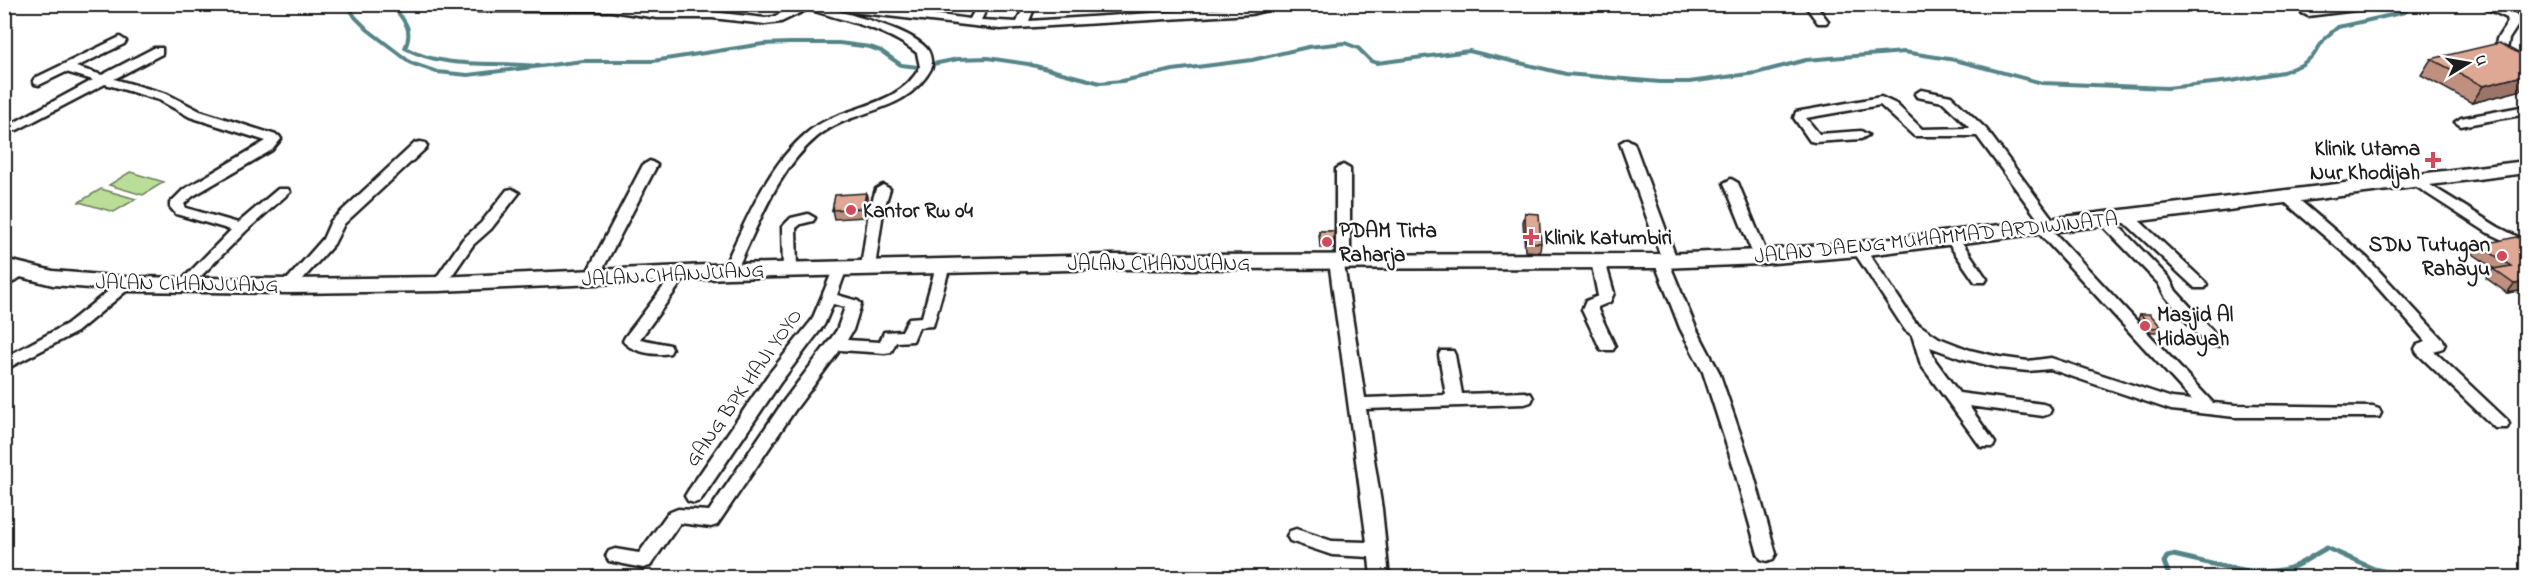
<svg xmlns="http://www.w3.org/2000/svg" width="2531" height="582" font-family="'Indie Flower',sans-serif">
  <rect width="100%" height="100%" fill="#fff"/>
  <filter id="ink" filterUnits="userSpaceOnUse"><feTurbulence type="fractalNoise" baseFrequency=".0167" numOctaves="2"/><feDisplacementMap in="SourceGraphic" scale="12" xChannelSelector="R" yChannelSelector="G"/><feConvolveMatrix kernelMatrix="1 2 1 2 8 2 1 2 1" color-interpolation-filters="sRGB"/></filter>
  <g filter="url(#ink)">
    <g fill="#badd97" stroke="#6b7c5a" stroke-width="1.5">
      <path d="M130 172 164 182 143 195 109 185Z"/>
      <path d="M101 189 136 199 114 212 79 202Z"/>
    </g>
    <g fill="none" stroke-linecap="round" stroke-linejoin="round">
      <g stroke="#548487" stroke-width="4">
        <path d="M347 4 355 17 368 30 411 63 437 72 468 75 583 61H653L763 44 789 43H839L870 47 881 51 901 65 918 67 958 59 987 58 1028 64 1100 83 1122 81 1173 70 1252 60 1308 47 1345 43 1358 48 1371 61 1377 63 1469 51 1566 74 1660 82H1689L1756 73 1806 60 1904 52 1955 60 2042 83 2167 88 2231 81 2283 72 2301 65 2313 56 2325 38 2338 27 2405 12 2409 4"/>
        <path d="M396 4 395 9C406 22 413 31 405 48 445 70 494 61 538 66"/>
      </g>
      <path stroke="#548487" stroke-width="5" d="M2170 578 2164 562 2167 557 2173 555C2210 562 2252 579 2290 568 2303 564 2314 554 2327 548L2374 569 2413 578"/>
      <g stroke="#1c1c1c" stroke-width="5">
        <g id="street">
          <path d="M467 4 611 5 657 12H712L765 18 774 17 798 4H856L970 19 978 4H989L981 20 1017 22 1025 4H1036L1029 21 1290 4 1251 14 1000 29 835 10C860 18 910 29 927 49 931 54 931 61 932 67 906 116 855 106 817 137 777 170 758 226 736 271L729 276 722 271C745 224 766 166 808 132 842 104 897 110 920 67L917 53C887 28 844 21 808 9L781 22 765 24 712 18H657L611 11H478Z"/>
          <path d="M1804 4H1815L1828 21 1826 23H1818Z"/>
          <path d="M2349 4H2385L2380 7 2308 16 2302 13 2308 10Z"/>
          <path d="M2477 4H2493L2516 14 2520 22 2509 39 2507 50 2526 60V69L2495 52 2497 39 2508 22 2507 18Z"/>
          <path d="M120 37 126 41 124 44 76 67 102 75 154 48H162V54L114 79 167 94 200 111 279 136 281 139 272 150 193 196 184 204 186 208 238 223 278 189H288L290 192 246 231 190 287H180L178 284 231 230 176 214 170 207V203L183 190 266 141 190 117 159 100 105 84 17 130H7L6 127 93 80 66 72 39 85 35 84 33 81 35 78Z"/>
          <path d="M1921 90 1951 96 1986 129 2057 225 2051 229 2213 403 2235 405 2373 407 2379 409 2381 413 2379 417H2235L2171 410 2050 369 2028 371 1999 368 1960 358 1930 347 1935 360 1959 393 2043 404 2049 406 2051 410 2049 414 2043 416 1969 406 1995 443 1993 447H1981L1921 365 1912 335 1905 330 1852 249 1854 246H1864L1915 322 1939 338 1970 350 1999 357 2028 361 2051 358 2172 398 2192 400 2036 230 2034 227 2036 224 2041 223 1977 136H1914L1880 105 1806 118 1819 134 1861 131 1868 135 1861 139 1815 142 1810 141 1794 118 1796 112 1801 111 1881 97 1896 104 1922 129 1970 128 1943 102 1917 97 1915 94Z"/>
          <path d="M2526 106V114L2461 126 2455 122 2461 118Z"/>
          <path d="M1627 139 1634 143 1677 260 1670 265 1696 328 1719 372 1751 465 1776 554 1773 559 1767 561 1761 559 1758 554 1733 465 1703 372 1680 328 1654 261 1661 257 1620 143Z"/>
          <path d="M420 142 425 143 427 146 425 149 344 224 334 244 294 289H284L282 286 284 283 323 239 331 221 415 143Z"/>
          <path d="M650 161 657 165 598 278 596 281H586L584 278 643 165Z"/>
          <path d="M1343 165 1350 169V261L1344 265 1365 398 1446 395 1439 355 1441 351H1453L1455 355 1462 394 1525 392 1531 394 1533 398 1531 402 1525 404 1366 409 1382 509 1389 578H1371L1369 557 1332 555 1290 541 1287 536 1290 531 1296 529 1332 541 1367 542 1329 261 1336 256V169Z"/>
          <path d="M2414 175 2498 227 2526 241V251L2488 233 2409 182 2407 179 2409 176Z"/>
          <path d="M1731 179 1738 183 1768 257 1766 260 1761 262 1754 257 1724 183Z"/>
          <path d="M883 185 890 189 883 212 875 267 868 272 861 267 869 212 876 189Z"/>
          <path d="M512 189 519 193 491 229 473 245 444 287H434L432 284 463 239 481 223 507 190Z"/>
          <path d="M2285 191 2290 192 2367 258 2443 340 2445 344 2443 348 2434 351 2507 420 2509 424 2507 428H2495L2417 353 2415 349 2417 345 2426 342 2357 264 2280 198 2278 195Z"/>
          <path d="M2125 211 2130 212 2205 282 2207 285 2205 288H2195L2120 218 2118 215 2120 212Z"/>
          <path d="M808 214 815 218 813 221 801 224 796 228 797 269 795 272H785L783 269 782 227 791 218Z"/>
          <path d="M2103 214 2108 215 2169 278 2176 291 2219 338 2221 342 2219 346H2207L2165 296 2158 283 2098 221 2096 218 2098 215Z"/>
          <path d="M1951 233 1956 234C1967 249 1977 265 1987 279L1985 282H1975L1944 237Z"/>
          <path d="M1598 256 1605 261 1614 293 1610 302 1598 307V310L1615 346 1613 350H1601L1599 346 1582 310 1586 301 1598 296 1591 261Z"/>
          <path d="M943 261 950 266 933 326 919 327 913 341 896 342 891 352 885 353 840 350 795 410 717 525 711 527 680 523 650 566 643 568 609 561 606 556 609 551 615 549 639 553 668 513 678 509 709 511 783 402 830 340 837 330 845 307 833 304 824 325 780 383 700 501 694 503 688 501 685 496 688 491 768 375 812 320 835 265 840 263 847 268 837 295 858 301 861 304 853 330 847 340 880 342 884 332 902 331 909 318 922 317 936 266Z"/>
          <path d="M22 265 29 270 27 273 4 288V276Z"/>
          <path d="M682 267 689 272 640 339 670 345 672 349 670 353C657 356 631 352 623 341L625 337 677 269Z"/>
          <path d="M126 279 133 284 131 287 77 332 4 370V358L67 324 121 281Z"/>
        </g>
      </g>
      <g stroke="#1c1c1c" stroke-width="5">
        <path id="secondary" d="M2526 161V173L1859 256 1761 264 1661 268 1110 269 729 278 439 291 289 293 126 291 53 285 4 273V259L53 271 126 277 289 279 439 277 729 264 1110 255 1661 254 1761 250 1859 242Z"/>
      </g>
      <use href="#street" fill="#fff" fill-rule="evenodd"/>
      <use href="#secondary" fill="#fff" fill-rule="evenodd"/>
    </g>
    <g fill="#bf907f" stroke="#1c1c1c" stroke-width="1.5">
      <path d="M2526 30V41L2522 39 2526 33 2525 32Z"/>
      <path d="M2526 57V89L2472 103 2421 75 2431 59Z"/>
      <path d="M866 193 868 202 865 217 834 219 832 210Z"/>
      <path d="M1525 213 1541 243 1540 252 1525 251 1523 222Z"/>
      <path d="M1319 231H1334V248H1320Z"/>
      <path d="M2526 242V290L2507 293 2486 278 2493 269H2495L2473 254 2479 245Z"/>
      <path d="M2140 314 2161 327 2158 332H2150L2138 319Z"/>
    </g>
    <g fill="#9b7668" stroke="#1c1c1c" stroke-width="1.5">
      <path d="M2526 75V89L2472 103 2483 86Z"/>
      <path d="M866 193 868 202 865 217 863 208Z"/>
      <path d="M2526 282V290L2507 293 2514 284Z"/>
    </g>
    <g fill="#dea894" stroke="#1c1c1c" stroke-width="1.5">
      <path d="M2499 43 2526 57V75L2483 86 2431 59Z"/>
      <path d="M866 193 863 208 832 210 835 195Z"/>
      <path d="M1525 213 1539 214 1541 243 1526 242Z"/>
      <path d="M1319 231H1334V243H1320Z"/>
      <path d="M2516 237 2526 242V282L2514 284 2493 269 2511 266 2479 245Z"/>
      <path d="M2140 314H2150L2161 327 2153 328Z"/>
    </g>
  </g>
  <g fill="#d1495b" stroke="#fff" stroke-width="2">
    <path d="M2430 151h6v6h6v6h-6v6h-6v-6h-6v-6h6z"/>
    <circle cx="851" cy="210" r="6"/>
    <path d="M1528 228h6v6h6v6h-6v6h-6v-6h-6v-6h6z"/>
    <circle cx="1327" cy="242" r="6"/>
    <circle cx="2502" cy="256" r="6"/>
    <circle cx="2145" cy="326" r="6"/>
  </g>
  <g text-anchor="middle" stroke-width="5" stroke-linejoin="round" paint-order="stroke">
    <g font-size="21" font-weight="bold" fill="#1c1c1c" stroke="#fff" text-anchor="start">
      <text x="2420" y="155" text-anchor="end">Klinik Utama<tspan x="2420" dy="24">Nur Khodijah</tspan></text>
      <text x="863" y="217">Kantor Rw 04</text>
      <text x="1339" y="237">PDAM Tirta<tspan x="1339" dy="24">Raharja</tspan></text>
      <text x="1544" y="244">Klinik Katumbiri</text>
      <text x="2490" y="251" text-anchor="end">SDN Tutugan<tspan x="2490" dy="24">Rahayu</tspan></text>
      <text x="2157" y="321">Masjid Al<tspan x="2157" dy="24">Hidayah</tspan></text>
    </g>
    <g font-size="21" fill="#1c1c1c" stroke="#fff">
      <text transform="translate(1936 237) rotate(-6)" y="7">JALAN DAENG MUHAMMAD ARDIWINATA</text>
      <text x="1159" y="270">JALAN CIHANJUANG</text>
      <text transform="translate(673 274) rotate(-3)" y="7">JALAN CIHANJUANG</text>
      <text transform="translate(187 283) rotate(1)" y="7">JALAN CIHANJUANG</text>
      <text transform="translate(743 387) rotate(-55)" y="7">GANG BPK HAJI YOYO</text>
    </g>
  </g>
  <rect width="2531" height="582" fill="none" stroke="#fff" stroke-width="24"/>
  <rect x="12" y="12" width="2507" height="558" fill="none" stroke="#1c1c1c" stroke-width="2" filter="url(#ink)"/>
  <g transform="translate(2468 63) rotate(79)" stroke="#ffffff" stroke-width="4.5" paint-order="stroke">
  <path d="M0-4.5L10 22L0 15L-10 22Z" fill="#1c1c1c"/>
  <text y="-9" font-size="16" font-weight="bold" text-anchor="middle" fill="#1c1c1c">U</text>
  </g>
</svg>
